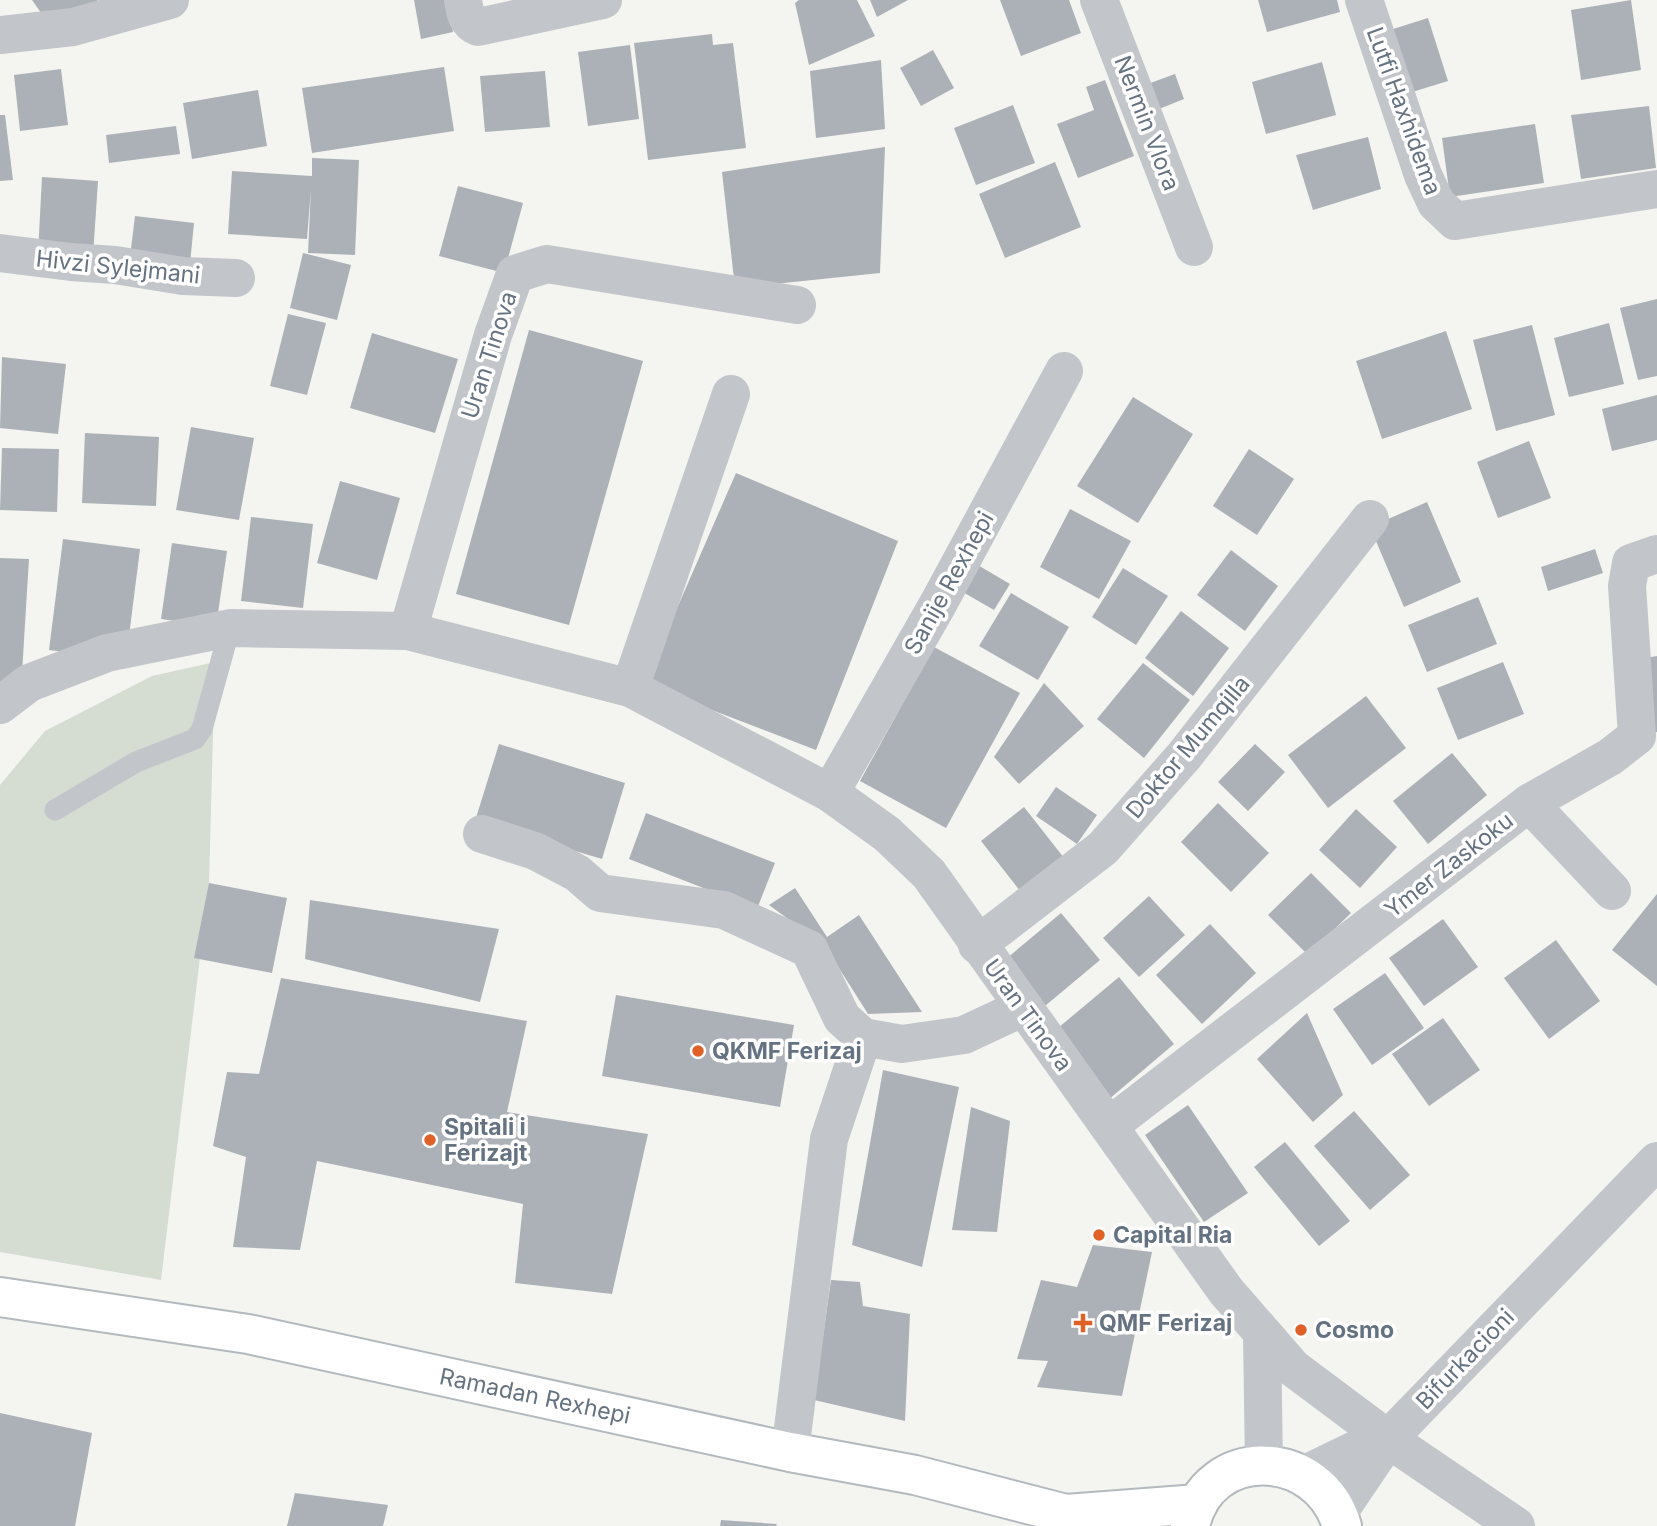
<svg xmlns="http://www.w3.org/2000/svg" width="1657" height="1526" font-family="Inter,sans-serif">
  <rect width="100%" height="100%" fill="#f4f5f1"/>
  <path fill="#d5dcd2" d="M215 662 209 883 161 1280 0 1252V785L45 731 152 676Z"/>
  <g fill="#abb1b7">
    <path d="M32 0H98L54 31Z"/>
    <path d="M414 0H447L453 32 421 39Z"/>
    <path d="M799 0H857L875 36 809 65 795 3Z"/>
    <path d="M870 0H908L877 17Z"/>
    <path d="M1000 0H1069L1081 33 1021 56Z"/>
    <path d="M1258 0H1337L1340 12 1267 32Z"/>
    <path d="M1631 0 1641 70 1581 80 1571 10Z"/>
    <path d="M1428 18 1448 81 1409 93 1390 30Z"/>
    <path d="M712 34 713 45 733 43 746 148 648 160 634 43Z"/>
    <path d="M630 45 639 119 588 126 578 52Z"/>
    <path d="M933 50 954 88 921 106 900 68Z"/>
    <path d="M881 60 885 129 816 138 810 71Z"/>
    <path d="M1322 62 1336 115 1266 134 1252 82Z"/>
    <path d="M444 67 454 131 312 153 302 88Z"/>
    <path d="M61 69 68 125 20 131 14 75Z"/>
    <path d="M545 71 550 127 485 132 480 76Z"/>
    <path d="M1175 74 1184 99 1154 111 1145 85Z"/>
    <path d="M1105 80 1134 156 1078 178 1057 124 1094 110 1086 87Z"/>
    <path d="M258 90 267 146 192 159 183 103Z"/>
    <path d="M1013 105 1035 163 976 185 954 128Z"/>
    <path d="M1649 106 1656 168 1581 179 1571 115Z"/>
    <path d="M0 115H5L13 180 0 181Z"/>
    <path d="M1535 124 1544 183 1450 197 1442 138Z"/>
    <path d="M176 126 180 154 109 163 106 135Z"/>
    <path d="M1368 137 1381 189 1313 210 1296 155Z"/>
    <path d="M885 147 880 273 735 288 722 172Z"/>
    <path d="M312 158 359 160 355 255 308 253 311 189 307 239 228 234 232 171 312 176Z"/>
    <path d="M1055 162 1081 227 1005 258 979 194Z"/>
    <path d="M42 177 98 181 93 256 38 253Z"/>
    <path d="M458 186 523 203 504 273 439 256Z"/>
    <path d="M135 216 194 223 190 264 130 257Z"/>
    <path d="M303 253 351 265 337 320 290 308Z"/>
    <path d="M1657 299V376L1638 380 1620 308Z"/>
    <path d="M288 314 326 323 307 395 270 386Z"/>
    <path d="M1609 323 1624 384 1569 397 1554 338Z"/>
    <path d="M1532 325 1555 415 1496 431 1473 340Z"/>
    <path d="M529 330 643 361 569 625 456 594Z"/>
    <path d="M1446 331 1472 409 1382 439 1356 361Z"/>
    <path d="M372 333 458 359 435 433 350 408Z"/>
    <path d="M2 357 66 364 58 434 0 428Z"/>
    <path d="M1657 395V440L1612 451 1602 409Z"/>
    <path d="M1133 397 1193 434 1138 523 1077 486Z"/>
    <path d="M191 427 254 438 239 520 176 510Z"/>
    <path d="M85 433 159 437 156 506 82 503Z"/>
    <path d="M1529 441 1551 498 1498 518 1477 462Z"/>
    <path d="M2 448 59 449 57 512 0 510Z"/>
    <path d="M1249 449 1294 479 1257 535 1213 506Z"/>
    <path d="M736 473 898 541 816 750 644 684Z"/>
    <path d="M340 481 400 498 377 580 317 563Z"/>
    <path d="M1427 502 1461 582 1404 607 1370 527Z"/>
    <path d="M1070 509 1131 541 1099 599 1040 567Z"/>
    <path d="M251 517 313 524 303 608 241 601Z"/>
    <path d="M63 539 140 549 126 660 49 650Z"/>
    <path d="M172 543 227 551 216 627 161 619Z"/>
    <path d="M1595 549 1603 573 1548 591 1541 567Z"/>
    <path d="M1231 550 1278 586 1245 631 1197 595Z"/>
    <path d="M0 558 29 559 22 673 0 685Z"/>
    <path d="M976 564 1010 584 994 610 961 591Z"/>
    <path d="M1123 568 1168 596 1136 645 1092 617Z"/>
    <path d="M1011 593 1069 627 1038 680 979 646Z"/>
    <path d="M1478 597 1497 644 1427 672 1408 625Z"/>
    <path d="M1181 611 1229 648 1193 696 1145 658Z"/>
    <path d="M934 647 1020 693 946 828 860 781Z"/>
    <path d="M1657 656V732L1652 733 1640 659Z"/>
    <path d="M1503 662 1524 714 1458 740 1437 688Z"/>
    <path d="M1143 663 1190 700 1144 758 1097 719Z"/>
    <path d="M1044 683 1084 726 1019 784 994 757Z"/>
    <path d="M1366 696 1406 748 1328 808 1288 755Z"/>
    <path d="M499 744 625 783 602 859 475 821Z"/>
    <path d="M1255 744 1285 772 1248 811 1218 782Z"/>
    <path d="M1452 753 1487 795 1428 844 1393 801Z"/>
    <path d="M1056 787 1097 815 1077 844 1036 816Z"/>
    <path d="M1218 803 1269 853 1231 892 1181 842Z"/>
    <path d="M1024 807 1068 863 1024 896 981 841Z"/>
    <path d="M1356 809 1397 847 1360 888 1319 850Z"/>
    <path d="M646 813 775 863 757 909 629 859Z"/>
    <path d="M1311 873 1351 913 1308 955 1268 915Z"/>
    <path d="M209 883 287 898 272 973 194 958Z"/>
    <path d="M795 888 827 937 859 915 922 1012 868 1014 825 946 769 905Z"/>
    <path d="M1657 894V986L1612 950Z"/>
    <path d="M1149 896 1185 935 1139 977 1103 938Z"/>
    <path d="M310 900 499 929 480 1002 305 959Z"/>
    <path d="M1061 913 1100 960 1039 1011 1000 964Z"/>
    <path d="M1443 919 1478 967 1424 1006 1389 958Z"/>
    <path d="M1210 924 1256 973 1202 1024 1156 975Z"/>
    <path d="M1556 940 1600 1001 1549 1039 1504 978Z"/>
    <path d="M1385 973 1424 1028 1372 1065 1333 1009Z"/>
    <path d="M1119 977 1174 1044 1108 1100 1052 1033Z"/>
    <path d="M281 978 527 1021 507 1112 648 1134 612 1294 515 1283 523 1204 317 1161 300 1250 233 1247 246 1157 213 1146 227 1072 259 1074Z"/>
    <path d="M616 995 794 1025 780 1107 602 1076Z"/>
    <path d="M1307 1013 1343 1095 1313 1122 1257 1059Z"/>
    <path d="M1443 1018 1480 1070 1429 1106 1392 1054Z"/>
    <path d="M883 1070 959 1087 922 1267 852 1245Z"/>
    <path d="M1188 1105 1248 1193 1204 1222 1145 1135Z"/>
    <path d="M971 1107 1010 1121 997 1232 952 1230Z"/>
    <path d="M1354 1111 1410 1175 1370 1210 1314 1146Z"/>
    <path d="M1285 1142 1350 1221 1319 1246 1254 1167Z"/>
    <path d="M1093 1245 1152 1252 1122 1396 1037 1387 1048 1361 1017 1359 1041 1280 1077 1287Z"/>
    <path d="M831 1280 860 1282 863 1306 910 1314 905 1421 814 1400Z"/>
    <path d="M0 1413 92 1433 75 1526H0Z"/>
    <path d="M295 1493 388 1505 383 1526H287Z"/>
    <path d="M721 1520 777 1524 776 1526H720Z"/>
  </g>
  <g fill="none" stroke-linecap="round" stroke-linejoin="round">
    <g stroke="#b4b9bd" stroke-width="42">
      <g id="secondary">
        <path d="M0 1297 248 1334 790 1452 915 1475 1066 1514 1092 1526"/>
        <path d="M1066 1514 1198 1504"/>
        <path d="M1190 1526C1207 1444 1319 1447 1342 1526"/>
      </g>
    </g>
    <path stroke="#c2c5c9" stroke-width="21" d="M55 810 136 762 195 739 202 729 230 628"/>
    <g stroke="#c2c5c9" stroke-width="38">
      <path d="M463 0C465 12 466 22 478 27L603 0"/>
      <path d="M1099 0 1194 247"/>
      <path d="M1364 0 1423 175 1436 203 1455 221 1657 189"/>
      <path d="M0 35 73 27 170 0"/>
      <path d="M0 253 71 262 115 265 183 276 236 278"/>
      <path d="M408 631 493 335 515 274 547 264 797 305"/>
      <path d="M630 688 731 394"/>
      <path d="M0 705 29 683 107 653 230 628 408 631 630 688 830 793 887 834 929 874 1226 1291 1293 1368 1388 1439 1657 1161"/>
      <path d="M830 793 938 604 1064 371"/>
      <path d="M1529 803 1612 891"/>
      <path d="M482 834 535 851 577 873 600 893 724 910 809 949 842 1018 863 1037 902 1044 964 1035 1024 1007"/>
      <path d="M977 945 1103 848 1184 756 1370 519"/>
      <path d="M1109 1126 1529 803 1610 757 1637 736 1627 586 1631 563 1657 554"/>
      <path d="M1262 1335 1264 1465"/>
      <path d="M1388 1439 1516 1526"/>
      <path d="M790 1452 829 1139 863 1037"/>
      <path d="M1303 1475 1365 1445 1388 1439"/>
      <path d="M1338 1513 1388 1439"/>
    </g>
    <use href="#secondary" stroke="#fff" stroke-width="38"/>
  </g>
  <g fill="#df6127" stroke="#fff" stroke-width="2.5">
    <circle cx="698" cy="1051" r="7"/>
    <circle cx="430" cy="1140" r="7"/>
    <circle cx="1099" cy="1235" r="7"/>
    <path d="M1079.5 1312.5h7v7h7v7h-7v7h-7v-7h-7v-7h7z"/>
    <circle cx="1301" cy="1330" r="7"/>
  </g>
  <g text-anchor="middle" stroke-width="7" stroke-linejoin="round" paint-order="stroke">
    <g font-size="23" fill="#647281" stroke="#fff">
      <text transform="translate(1404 111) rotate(70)" y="8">Lutfi Haxhidema</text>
      <text transform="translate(1147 123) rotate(69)" y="8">Nermin Vlora</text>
      <text transform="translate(118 267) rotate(6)" y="8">Hivzi Sylejmani</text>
      <text transform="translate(489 355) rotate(-72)" y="8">Uran Tinova</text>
      <text transform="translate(949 583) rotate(-61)" y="8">Sanije Rexhepi</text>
      <text transform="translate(1188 747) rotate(-50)" y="8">Doktor Mumqilla</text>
      <text transform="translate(1449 865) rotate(-38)" y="8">Ymer Zaskoku</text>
      <text transform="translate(1028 1015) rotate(54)" y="8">Uran Tinova</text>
      <text transform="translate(1465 1359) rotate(-46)" y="8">Bifurkacioni</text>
      <text transform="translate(535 1396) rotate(12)" y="8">Ramadan Rexhepi</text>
    </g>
    <g font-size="23" font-weight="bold" fill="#647281" stroke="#fff" text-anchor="start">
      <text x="712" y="1059">QKMF Ferizaj</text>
      <text x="444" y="1135">Spitali i<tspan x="444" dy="26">Ferizajt</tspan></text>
      <text x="1113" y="1243">Capital Ria</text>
      <text x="1099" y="1331">QMF Ferizaj</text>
      <text x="1315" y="1338">Cosmo</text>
    </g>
  </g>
</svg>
